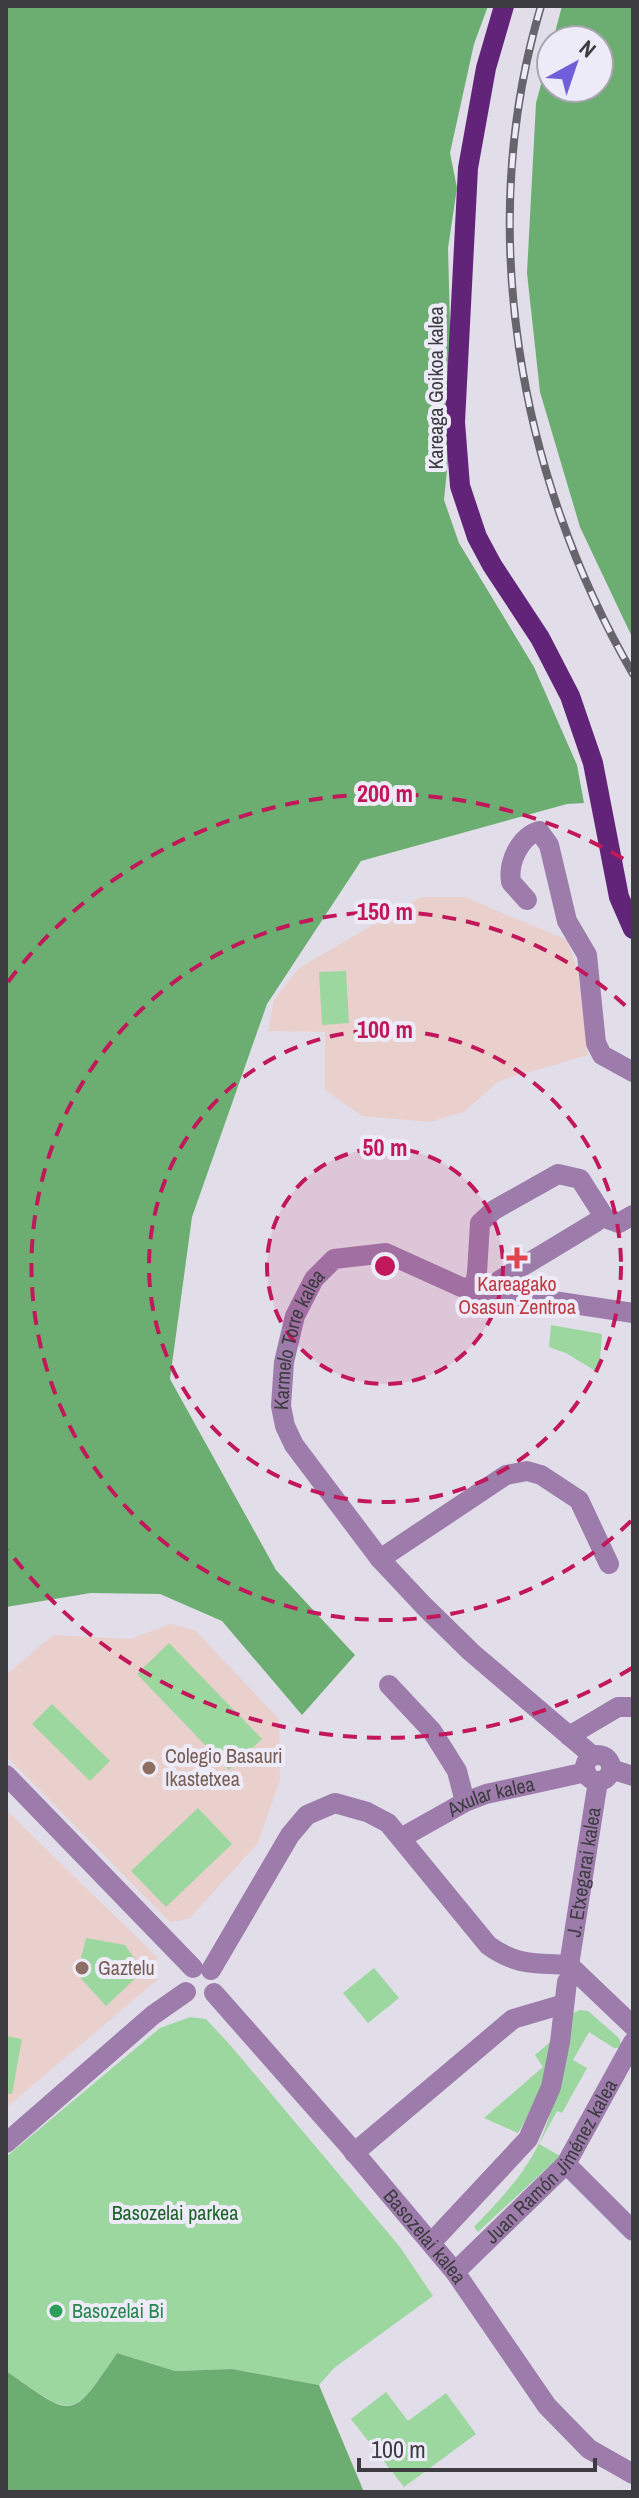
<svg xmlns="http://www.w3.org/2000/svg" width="639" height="2498" font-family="'Archivo Narrow',sans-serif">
  <rect width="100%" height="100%" fill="#e1deea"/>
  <g fill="#ead0cc">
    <path d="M421 897H465L567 940 578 972 588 1055 499 1081 464 1112 430 1122 362 1116 325 1090V1032L268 1031 274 1000 299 968Z"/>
    <path d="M170 1624 195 1630 279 1719 280 1780 258 1843 189 1919 170 1922 6 1756V1675L53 1635 131 1639Z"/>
    <path d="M6 1810 157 1957V1980L6 2108Z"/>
  </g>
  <g fill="#9bd79f">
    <path d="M346 971 349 1023 322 1025 319 972Z"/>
    <path d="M551 1325 602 1334 599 1373 566 1353 549 1347Z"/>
    <path d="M169 1643 262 1739 229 1770 137 1674Z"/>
    <path d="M52 1704 110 1761 90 1781 32 1724Z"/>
    <path d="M198 1808 232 1844 166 1907 131 1871Z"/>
    <path d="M86 1938 125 1945 137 1962 139 1975 106 2006 77 1974Z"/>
    <path d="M374 1968 399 1998 368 2023 343 1993Z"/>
    <path d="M580 2010 588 2011 619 2038 621 2044 618 2048H614L589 2032 573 2060 587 2068 562 2113 557 2111 539 2144 560 2156 478 2232 474 2227C498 2202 525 2174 539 2143 558 2103 562 2057 571 2014Z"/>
    <path d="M190 2017 206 2019 231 2046 400 2247 433 2296 334 2368 319 2385 232 2369 175 2371 117 2353C70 2423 74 2417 6 2371V2157L160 2028Z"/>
    <path d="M6 2036 22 2039 12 2094 6 2093Z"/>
    <path d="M555 2038C548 2071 536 2103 518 2133L484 2118 543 2067 535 2055Z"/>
    <path d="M386 2392 408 2421 446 2393 476 2434 404 2487 351 2419Z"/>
  </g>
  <g fill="#6cae71">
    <path d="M6 6H488L474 44 450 153 457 188 448 248 451 363 448 460 444 500 459 543 534 667 577 765 584 803 567 804 361 861 267 1004 192 1217 170 1379 276 1570 355 1655 302 1715 222 1621 160 1594 91 1593 6 1607Z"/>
    <path d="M562 6H633V639L580 527 540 392 527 273 536 103 551 47V88H599V40H553Z"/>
    <path d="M117 2353 175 2371 232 2369 319 2385 364 2492H6V2371C74 2418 70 2423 117 2353Z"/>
  </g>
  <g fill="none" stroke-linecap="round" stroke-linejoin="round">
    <g stroke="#9d7cab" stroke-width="20">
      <path d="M527 900 511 882C508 863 519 837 539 831L549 845 567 921 587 955 596 1043 602 1055 633 1072"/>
      <path d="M474 1289 477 1273 480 1223 494 1210 558 1174 580 1179 605 1218 619 1223 633 1215"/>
      <path d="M477 1305 498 1294 500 1280 596 1222"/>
      <path d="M380 1559 506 1475 527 1471 541 1475 579 1500 609 1564"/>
      <path d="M389 1685 432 1731 457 1771 465 1802"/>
      <path d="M569 1736 618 1707H633"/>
      <circle cx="598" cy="1768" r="13"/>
      <path id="s1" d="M593 1756 471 1652 424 1606 380 1559 294 1445 285 1426 281 1406 284 1362 295 1316 314 1279 334 1259 386 1253 461 1287 633 1313"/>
      <path d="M611 1769 633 1776"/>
      <path d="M6 1775 193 1968"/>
      <path id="s2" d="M401 1838 465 1802 486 1794 586 1772"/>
      <path id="s3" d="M569 1965 598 1781"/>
      <path d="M569 1965 633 2026"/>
      <path d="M211 1970 290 1835 307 1815 335 1803 367 1812 388 1823 488 1945C516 1966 536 1963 569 1965"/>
      <path id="s4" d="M214 1993 349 2146 455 2272 547 2406 589 2449 633 2474"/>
      <path d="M6 2143 153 2015 186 1992"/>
      <path d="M354 2153 513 2019 564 2004"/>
      <path d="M566 2164 633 2231"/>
      <path d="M431 2243 528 2139 551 2087 560 2042 567 1982 576 1972"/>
      <path id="s5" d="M455 2272 566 2164 633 2042"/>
    </g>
    <path stroke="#622479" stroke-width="20" d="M504 6 486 68 468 168 455 422 460 486 477 537 492 565 540 638 570 696 593 763 619 897 633 929"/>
    <g stroke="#66656b" stroke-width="8">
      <path id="rail" d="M541 6C475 227 518 476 633 674"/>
    </g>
    <use href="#rail" stroke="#eeebf8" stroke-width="5" stroke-dasharray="15" stroke-linecap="butt"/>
  </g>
  <circle cx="385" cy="1266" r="118" fill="#c2185b" fill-opacity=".12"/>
  <g fill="none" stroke="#c2185b" stroke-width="4" stroke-dasharray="14 10">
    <circle cx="385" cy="1266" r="118"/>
    <circle cx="385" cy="1266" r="236"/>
    <path d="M631 1521A354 354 0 1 1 631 1011"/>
    <path d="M632 1668A472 472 0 0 1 8 1550M8 982A472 472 0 0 1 632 864"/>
  </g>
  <path fill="#e0444e" stroke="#eeebf8" stroke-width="3" d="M513 1246h8v8h8v8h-8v8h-8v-8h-8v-8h8z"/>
  <g fill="#8d6e63" stroke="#eeebf8" stroke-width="3">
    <circle cx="149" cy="1768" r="8"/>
    <circle cx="82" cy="1968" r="8"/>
  </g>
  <circle fill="#2e9e5b" stroke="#eeebf8" stroke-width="3" cx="56" cy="2311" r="8"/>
  <g text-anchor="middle" stroke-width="8" stroke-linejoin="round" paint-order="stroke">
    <g font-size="20" fill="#3d3c40" stroke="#eeebf8">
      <text transform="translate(436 388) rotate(-90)" y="7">Kareaga Goikoa kalea</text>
      <text dy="7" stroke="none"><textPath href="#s1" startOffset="544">Karmelo Torre kalea</textPath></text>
      <text dy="7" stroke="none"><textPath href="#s2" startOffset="100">Axular kalea</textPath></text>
      <text dy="7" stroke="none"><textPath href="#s3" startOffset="94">J. Etxegarai kalea</textPath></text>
      <text dy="7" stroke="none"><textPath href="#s5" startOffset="148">Juan Ramón Jiménez kalea</textPath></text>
      <text dy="7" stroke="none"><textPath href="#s4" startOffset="322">Basozelai kalea</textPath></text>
    </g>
    <g font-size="20" fill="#be3a42" stroke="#eeebf8">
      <text x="517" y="1291">Kareagako<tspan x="517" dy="23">Osasun Zentroa</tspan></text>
    </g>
    <g font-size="20" fill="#785e54" stroke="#eeebf8" text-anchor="start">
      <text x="165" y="1763">Colegio Basauri<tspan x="165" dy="23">Ikastetxea</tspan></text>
      <text x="98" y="1975">Gaztelu</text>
    </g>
    <g font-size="20" fill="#1d6228" stroke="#eeebf8">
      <text x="175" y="2220">Basozelai parkea</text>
    </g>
    <g font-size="20" fill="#27864d" stroke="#eeebf8" text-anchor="start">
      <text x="72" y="2318">Basozelai Bi</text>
    </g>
  </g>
  <circle cx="385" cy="1266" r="12" fill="#c2185b" stroke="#eeebf8" stroke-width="4"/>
  <g font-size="24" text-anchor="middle" font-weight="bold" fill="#c2185b" stroke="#eeebf8" stroke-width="8" stroke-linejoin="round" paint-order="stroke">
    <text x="385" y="802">200 m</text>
    <text x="385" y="920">150 m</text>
    <text x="385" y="1038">100 m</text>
    <text x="385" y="1156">50 m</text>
  </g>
  <rect width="639" height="2498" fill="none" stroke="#3d3c40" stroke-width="16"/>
  <g transform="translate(575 64) rotate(40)"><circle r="38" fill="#eeebf8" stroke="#a7a5ae" stroke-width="2"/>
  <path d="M0-6L14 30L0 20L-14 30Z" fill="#705fda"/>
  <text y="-12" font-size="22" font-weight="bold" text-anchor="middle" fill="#3d3c40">N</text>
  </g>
  <path d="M359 2458v12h236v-12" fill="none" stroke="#3d3c40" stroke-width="4"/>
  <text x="371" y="2458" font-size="24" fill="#3d3c40" stroke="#eeebf8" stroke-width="6" paint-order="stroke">100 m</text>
</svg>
